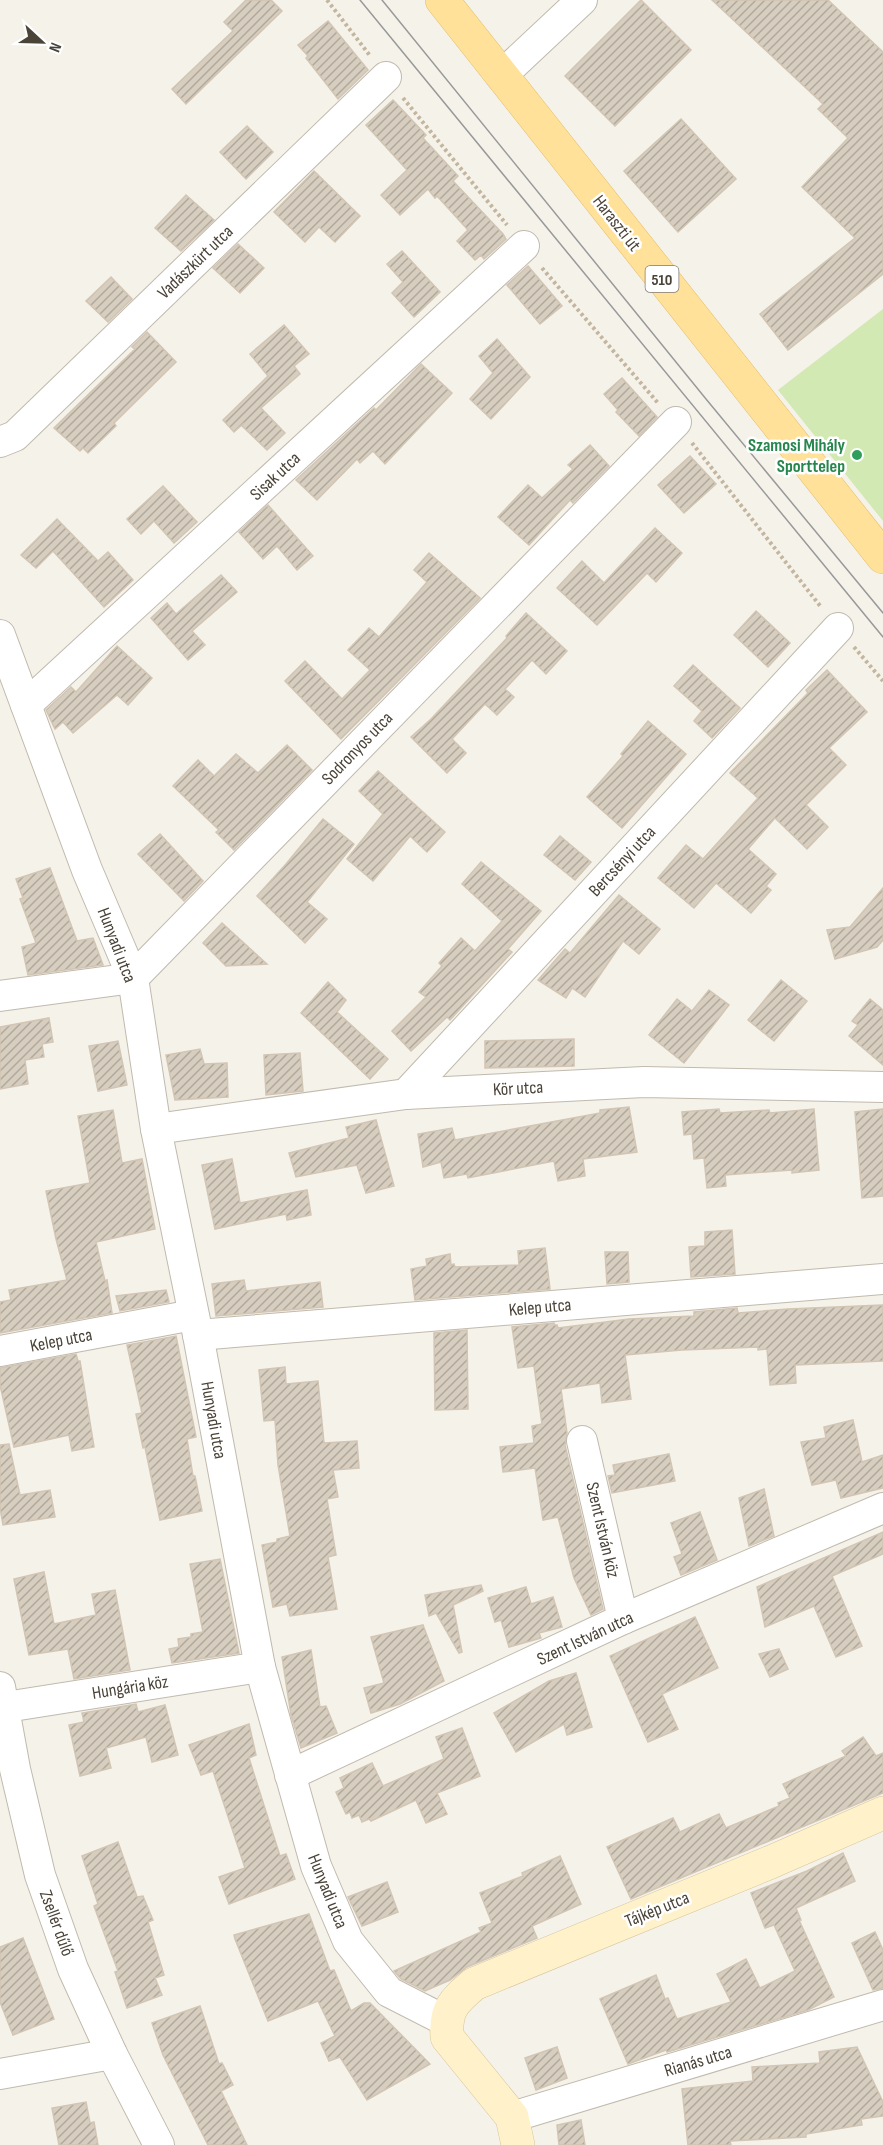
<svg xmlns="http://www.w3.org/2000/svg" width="883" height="2145" font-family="'Sofia Sans Condensed',sans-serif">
  <defs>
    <pattern id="building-hatch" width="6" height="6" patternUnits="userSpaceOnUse" patternTransform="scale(1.5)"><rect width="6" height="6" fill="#d7cec0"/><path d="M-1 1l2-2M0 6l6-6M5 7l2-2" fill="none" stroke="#b0a99d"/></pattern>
  </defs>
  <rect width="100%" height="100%" fill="#f5f2ea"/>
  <path fill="#d2e9b3" d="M883 309V521L778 390Z"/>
  <g fill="url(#building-hatch)" stroke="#d2c5b3" stroke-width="1.5">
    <path d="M246 0H271L282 11 186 104 172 89 233 31 224 22Z"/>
    <path d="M641 0 691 50 615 126 565 76Z"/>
    <path d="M712 0H828L883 52V274L788 350 760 314 855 238 802 187 848 138 818 109 823 104Z"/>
    <path d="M328 21 368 70 338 99 306 58 308 56 298 45Z"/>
    <path d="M393 100 426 135 423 138 458 176 453 181 503 234 506 239 484 259 481 255 475 260 457 241 468 230 437 196 435 198 428 189 400 215 381 195 407 170 366 125Z"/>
    <path d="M681 119 736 179 678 232 624 171Z"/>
    <path d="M247 126 273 152 246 179 220 152Z"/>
    <path d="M314 171 360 216 335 242 319 227 305 242 274 212Z"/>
    <path d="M186 195 214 220 181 251 155 228Z"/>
    <path d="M238 244 264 268 240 293 213 268Z"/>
    <path d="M402 251 440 292 414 317 392 293 403 282 387 264Z"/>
    <path d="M528 266 562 306 540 324 507 285Z"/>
    <path d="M111 277 132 299 108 322 86 301Z"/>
    <path d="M284 325 309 354 294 366 300 374 261 408 285 433 267 450 242 426 244 423 234 432 223 420 268 376 250 354Z"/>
    <path d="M147 332 176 362 114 423 116 426 88 453 83 448 80 451 54 428 135 349 132 347Z"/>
    <path d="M497 339 530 377 491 419 470 399 493 373 479 356Z"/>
    <path d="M421 364 452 393 385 464 373 451 360 463 357 459 317 500 296 480 374 408 376 410Z"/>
    <path d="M622 378 657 417 639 436 616 412 618 410 604 394Z"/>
    <path d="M590 445 609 466 573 503 570 500 529 545 498 517 528 485 542 498 573 469 568 465Z"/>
    <path d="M690 456 716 484 684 513 658 485Z"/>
    <path d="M163 486 197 522 174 543 154 521 141 534 127 519Z"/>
    <path d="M268 505 313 556 297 570 277 546 263 559 239 532Z"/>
    <path d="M57 519 98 561 108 552 133 580 104 607 53 551 36 568 21 555Z"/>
    <path d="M655 528 682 553 656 582 647 573 597 625 557 588 582 561 604 583Z"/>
    <path d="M429 553 480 598 341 739 285 681 305 661 342 699 370 670 348 650 369 628 379 637 427 582 414 570Z"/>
    <path d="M221 575 237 592 192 631 205 645 188 660 151 618 167 603 176 614Z"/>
    <path d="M756 611 790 643 768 667 734 635Z"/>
    <path d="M526 613 567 651 546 674 532 660 505 689 514 697 497 715 485 704 452 739 466 753 447 773 411 737 431 719 507 638 506 636Z"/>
    <path d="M117 646 152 678 128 705 117 695 73 733 63 722 55 729 46 710 71 687 76 692Z"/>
    <path d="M693 665 740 708 712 738 694 721 702 711 674 686Z"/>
    <path d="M827 670 867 712 829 748 846 765 806 805 828 827 807 849 775 818 748 849 776 874 766 886 771 890 751 913 716 883 694 908 658 878 686 845 703 859 758 798 730 773 808 693 806 690Z"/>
    <path d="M648 721 686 754 622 828 587 797 623 756 621 754Z"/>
    <path d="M287 745 312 770 234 850 216 832 219 830 173 786 198 760 214 776 236 754 258 773Z"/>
    <path d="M378 771 445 832 427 852 410 836 373 881 347 859 383 814 359 791Z"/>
    <path d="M323 819 354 844 307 902 327 919 305 943 257 896 286 864Z"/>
    <path d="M160 834 203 881 184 901 138 854Z"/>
    <path d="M560 836 591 862 575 880 544 855Z"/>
    <path d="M481 862 541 911 508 949 512 952 450 1020 447 1017 411 1051 392 1031 426 997 419 992 442 966 439 963 461 938 475 951 502 921 462 884Z"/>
    <path d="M50 868 77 941 93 938 103 965 28 975 22 947 36 943 20 899 23 898 16 879Z"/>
    <path d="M883 888V940L877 947 835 959 827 930 850 927Z"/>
    <path d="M619 895 660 929 639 954 623 941 585 997 572 988 566 998 538 980 565 949 570 953Z"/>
    <path d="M222 923 267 964 226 966 203 943Z"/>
    <path d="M781 980 807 1001 774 1041 748 1020Z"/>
    <path d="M328 982 346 1000 337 1012 388 1059 370 1079 301 1013Z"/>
    <path d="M709 990 729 1005 684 1063 649 1035 677 999 692 1011Z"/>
    <path d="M870 999 883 1010V1065L849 1036 858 1025 852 1021Z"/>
    <path d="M49 1018 53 1042 42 1044 44 1057 25 1060 28 1084 0 1089V1027Z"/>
    <path d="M574 1039V1066L485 1068V1041Z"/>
    <path d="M118 1041 127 1085 98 1091 89 1046Z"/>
    <path d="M200 1049 204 1064 227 1063 228 1097 175 1100 166 1055Z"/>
    <path d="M300 1053 303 1091 266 1095 264 1055Z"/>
    <path d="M629 1107 637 1152 583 1159 585 1176 558 1181 554 1161 468 1178 467 1174 444 1178 441 1162 423 1167 418 1134 452 1128 455 1140 600 1113V1110Z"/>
    <path d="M719 1109 720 1113 769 1110 770 1113 814 1109 819 1170 792 1173V1170L725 1175 726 1186 707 1188 704 1158 694 1159 692 1134 684 1135 682 1112Z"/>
    <path d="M883 1109V1196L862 1198 855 1112Z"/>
    <path d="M113 1110 122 1163 142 1159 155 1229 96 1242 105 1281 107 1280 112 1313 0 1333V1302L11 1300 9 1290 67 1280 56 1239 46 1191 90 1183 78 1116Z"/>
    <path d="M376 1120 394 1186 366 1193 357 1165 296 1177 289 1153 349 1138 346 1127Z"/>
    <path d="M232 1159 240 1203 307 1190 311 1215 287 1220 286 1214 215 1229 202 1165Z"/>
    <path d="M732 1230 735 1274 691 1277 689 1247 705 1246V1232Z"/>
    <path d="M545 1248 550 1289 415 1300 411 1269 427 1266 426 1259 450 1254 451 1265 454 1264 455 1267 519 1265 518 1251Z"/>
    <path d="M605 1252H628L629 1282 607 1284Z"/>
    <path d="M244 1280 246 1291 320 1282 323 1307 216 1316 212 1284Z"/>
    <path d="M166 1290 169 1302 120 1311 116 1296Z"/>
    <path d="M883 1305V1361L795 1365 796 1383 770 1385 767 1349 758 1350V1347L682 1350 625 1355 631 1399 602 1403 600 1383 561 1389 567 1433 565 1445 603 1609 591 1615 574 1578 558 1517 543 1520 535 1468 503 1472 500 1447 534 1443 532 1426 542 1424 534 1366 518 1368 512 1327 554 1323V1325H557L558 1328 629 1319 694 1316V1312L737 1308 738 1313 788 1309Z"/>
    <path d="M467 1330 468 1409 435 1410 434 1333Z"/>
    <path d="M176 1336 196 1437 187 1439 193 1476H195L202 1511 160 1520 145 1447 143 1448 136 1414 142 1413 127 1345Z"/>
    <path d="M76 1354 78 1361H80L94 1447 72 1451 69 1435 14 1447 0 1385V1368Z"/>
    <path d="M285 1367 286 1384 318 1381 324 1443 357 1441 359 1468 333 1470 338 1497 327 1499 336 1555 328 1557 337 1609 290 1616 287 1604 273 1607 262 1545 277 1542V1539L290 1536 278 1465 275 1420 264 1421 259 1370Z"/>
    <path d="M853 1420 862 1462 883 1455V1488L841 1498 836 1480 812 1485 801 1442 826 1438 824 1427Z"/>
    <path d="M9 1444 20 1495 50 1490 55 1517 3 1525 0 1508V1445Z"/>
    <path d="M669 1454 675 1481 612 1493 608 1476 615 1475 613 1465Z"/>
    <path d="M764 1489 774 1536 749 1546 739 1498Z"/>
    <path d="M700 1512 717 1560 681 1575 674 1557 682 1554 671 1523Z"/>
    <path d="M883 1532V1554L832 1576 862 1646 836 1657 814 1606 765 1627 757 1587Z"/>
    <path d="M220 1559 239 1653 172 1663 169 1649 179 1647 178 1639 191 1637V1634L203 1632 190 1564Z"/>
    <path d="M44 1572 54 1624 96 1615 92 1594 115 1590 130 1670 74 1679 68 1649 29 1655 14 1579Z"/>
    <path d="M481 1585 483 1591 453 1605 462 1652 459 1653 436 1613 429 1616 425 1595Z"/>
    <path d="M526 1587 531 1604 553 1597 562 1627 539 1633 541 1638 509 1647 501 1620 495 1622 488 1598Z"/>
    <path d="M695 1617 718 1668 662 1694 678 1729 648 1742 610 1656Z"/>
    <path d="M423 1625 444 1681 400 1704 371 1713 364 1688 384 1683 371 1637Z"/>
    <path d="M779 1649 788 1669 770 1677 759 1654Z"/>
    <path d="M311 1650 320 1707 326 1706 337 1733 301 1748 291 1715 282 1657Z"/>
    <path d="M576 1673 592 1727 567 1735 564 1724 516 1752 494 1713 549 1681Z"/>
    <path d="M136 1704 138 1712 165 1705 178 1755 152 1762 146 1737 106 1748 111 1768 80 1776 69 1725 84 1722 82 1713Z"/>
    <path d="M249 1724 256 1755 249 1758 280 1856 286 1854 295 1879 229 1904 219 1877 245 1868 213 1771 201 1775 189 1745Z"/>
    <path d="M462 1728 480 1776 437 1793 447 1814 426 1823 416 1800 371 1821 369 1819 362 1822 359 1815 352 1818 350 1812 346 1814 336 1792 344 1788 340 1778 372 1763 383 1786 444 1759 436 1737Z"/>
    <path d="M863 1737 876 1756 883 1753V1793L631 1899 607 1847 673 1818 680 1832 719 1814 726 1828 779 1806 778 1803 790 1798 783 1784 846 1756 842 1751Z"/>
    <path d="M118 1842 137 1897 143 1896 153 1920 148 1922 164 1975 155 1978 162 1995 127 2008 115 1972 118 1971 94 1906 98 1904 82 1856Z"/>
    <path d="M843 1853 855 1881 796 1908 801 1920H799L834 1997 808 2010 667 2052 666 2050 628 2064 600 1999 656 1975 665 1999 668 1998 677 2019 731 2002 717 1974 746 1959 760 1988 795 1971 774 1925 765 1928 751 1893 807 1871Z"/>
    <path d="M560 1856 581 1904 532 1926 537 1938 467 1967 450 1980 425 1991 401 1979 394 1971 481 1932 479 1928 492 1923 480 1893 523 1876 522 1873Z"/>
    <path d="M387 1882 398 1912 362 1926 348 1897Z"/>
    <path d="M309 1914 330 1971 334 1970 351 2011 364 2003H370L430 2064 367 2100 340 2057 329 2061 321 2043 335 2036 318 2001 268 2021 235 1939 234 1935Z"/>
    <path d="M875 1932 883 1950V1988L873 1990 852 1943Z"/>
    <path d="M23 1938 54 2019 13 2035 0 2002V1947Z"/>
    <path d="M200 2006 219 2064 222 2063 233 2085 221 2091 247 2145H208L163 2055 152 2023Z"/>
    <path d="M557 2047 567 2078 536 2090 525 2058Z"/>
    <path d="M857 2047 883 2102V2116L861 2119 862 2125 806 2134V2137L730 2141 731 2145H688L682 2089 753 2081 752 2067 820 2063 819 2052Z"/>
    <path d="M86 2102 90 2123 94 2122 98 2145H59L52 2108Z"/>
    <path d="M581 2120 585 2145H559L557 2125Z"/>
  </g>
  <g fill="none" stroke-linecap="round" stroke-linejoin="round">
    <g stroke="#c1baad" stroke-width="32">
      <g id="street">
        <path d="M501 76 582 0"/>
        <path d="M0 442 15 436 386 77"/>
        <path d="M0 635 87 870 133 978 156 1129 198 1335 260 1667 316 1866 348 1941 389 1992 446 2021"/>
        <path d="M26 705 524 246"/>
        <path d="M0 996 133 978 676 422"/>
        <path d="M406 1094 838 628"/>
        <path d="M156 1129 406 1094 644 1082 883 1087"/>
        <path d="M198 1335 883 1279"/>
        <path d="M0 1351 193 1315"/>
        <path d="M582 1441 623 1619"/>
        <path d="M0 1687 15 1769 40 1875 73 1969 112 2054 159 2145"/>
        <path d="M0 1708 260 1667"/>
        <path d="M290 1775 623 1619 883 1508"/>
        <path d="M0 2074 112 2054"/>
        <path d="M512 2117 883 2005"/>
      </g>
    </g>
    <g stroke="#d5c59a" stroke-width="34">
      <path id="secondary" d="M518 2145 512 2117 447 2037C445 2009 454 2001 474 1984L771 1862 883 1813"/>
    </g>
    <g stroke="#e5be68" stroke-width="34">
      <path id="primary" d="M442 0 883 557"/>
    </g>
    <g stroke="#c3b59e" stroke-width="4" stroke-dasharray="3 3" stroke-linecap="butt">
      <path d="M327 0 371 57"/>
      <path d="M403 98 507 225"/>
      <path d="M542 268 658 403"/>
      <path d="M692 443 821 607"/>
      <path d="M854 647 883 681"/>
    </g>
    <use href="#street" stroke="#fff" stroke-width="30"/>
    <use href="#secondary" stroke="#fff2cb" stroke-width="33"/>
    <use href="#primary" stroke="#ffe19a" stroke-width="33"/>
    <g stroke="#999" stroke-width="1.5">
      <path d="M360 0 883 637"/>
      <path d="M382 0 706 399 883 613"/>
    </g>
  </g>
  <circle fill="#2e9e5b" stroke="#fff" stroke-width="2" cx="857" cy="455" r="6"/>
  <g text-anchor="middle" stroke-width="5" stroke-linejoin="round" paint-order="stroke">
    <rect fill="#fff" stroke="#807b74" stroke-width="1.5" x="645.5" y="266" width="33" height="26" rx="4.5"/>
    <g font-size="16" font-weight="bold" fill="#4a4338">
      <text x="662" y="285">510</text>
    </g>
    <g font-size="18" fill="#4a4338" stroke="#fff">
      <text transform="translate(617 223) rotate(52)" y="6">Haraszti út</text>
      <text transform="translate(195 262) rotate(-44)" y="6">Vadászkürt utca</text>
      <text transform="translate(275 476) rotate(-43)" y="6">Sisak utca</text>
      <text transform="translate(357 748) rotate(-46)" y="6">Sodronyos utca</text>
      <text transform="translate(622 861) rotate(-47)" y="6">Bercsényi utca</text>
      <text transform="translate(117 945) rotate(69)" y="6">Hunyadi utca</text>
      <text transform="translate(518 1088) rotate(-3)" y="6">Kör utca</text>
      <text transform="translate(540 1307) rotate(-5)" y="6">Kelep utca</text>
      <text transform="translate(61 1340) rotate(-11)" y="6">Kelep utca</text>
      <text transform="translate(214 1420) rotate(80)" y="6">Hunyadi utca</text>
      <text transform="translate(603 1530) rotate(77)" y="6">Szent István köz</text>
      <text transform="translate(585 1638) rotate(-25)" y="6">Szent István utca</text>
      <text transform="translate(130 1687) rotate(-9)" y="6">Hungária köz</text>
      <text transform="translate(328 1891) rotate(68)" y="6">Hunyadi utca</text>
      <text transform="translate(657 1909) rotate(-22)" y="6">Tájkép utca</text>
      <text transform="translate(57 1923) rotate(70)" y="6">Zsellér dűlő</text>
      <text transform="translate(698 2061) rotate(-17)" y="6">Rianás utca</text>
    </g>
    <g font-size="18" font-weight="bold" fill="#27864d" stroke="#fff" text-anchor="end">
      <text x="845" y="451">Szamosi Mihály<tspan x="845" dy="21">Sporttelep</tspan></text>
    </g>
  </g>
  <g transform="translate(42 42) rotate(112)" stroke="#ffffff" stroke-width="4.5" paint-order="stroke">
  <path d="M0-4.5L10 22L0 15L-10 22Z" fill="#4a4338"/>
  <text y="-9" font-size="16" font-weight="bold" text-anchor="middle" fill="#4a4338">N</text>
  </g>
</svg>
